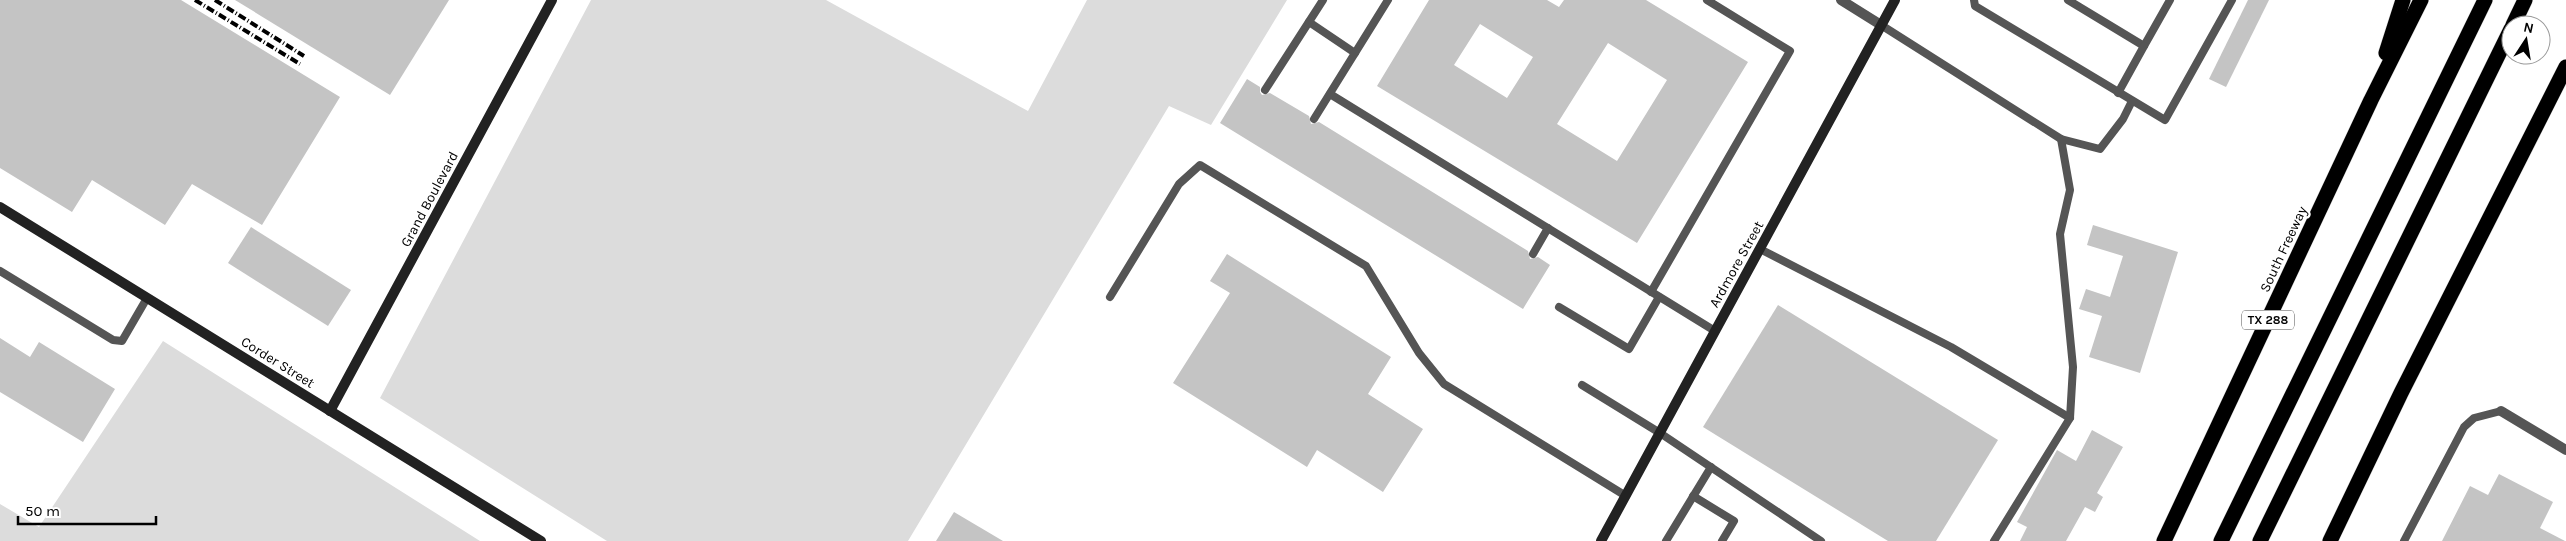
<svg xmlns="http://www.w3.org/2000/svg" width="2566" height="541" font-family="Karla,sans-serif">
  <rect width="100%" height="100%" fill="#fff"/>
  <g fill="#dcdcdc">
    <path d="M591 0H826L1028 111 1087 0H1287L1211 125 1169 106 908 541H607L380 398Z"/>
    <path d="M163 341 480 541H0V504L39 527Z"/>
  </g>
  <g fill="#c4c4c4" fill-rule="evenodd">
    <path d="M0 0H181L340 97 262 225 192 184 165 225 92 180 72 212 0 168Z"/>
    <path d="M235 0H449L390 95Z"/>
    <path d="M1429 0H1547L1559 7 1564 0H1646L1748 62 1637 243 1377 86ZM1480 24 1533 57 1507 98 1454 65ZM1608 43 1667 80 1617 161 1557 124Z"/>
    <path d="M2248 0H2269L2226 87 2209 79Z"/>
    <path d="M1247 79 1260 87V92L1262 95 1270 93 1309 116 1311 124 1319 122 1528 251 1530 259 1538 257 1550 265 1523 309 1220 123Z"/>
    <path d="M2093 225 2178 252 2140 373 2089 357 2102 316 2079 309 2086 289 2110 297 2123 256 2087 245Z"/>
    <path d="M251 227 351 290 328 326 228 263Z"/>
    <path d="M1227 254 1391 357 1368 394 1423 429 1383 492 1317 450 1307 467 1173 383 1230 293 1210 281Z"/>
    <path d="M1778 305 1998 440 1936 541H1888L1703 427Z"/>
    <path d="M0 338 30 357 39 342 115 389 83 442 0 392Z"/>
    <path d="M2092 430 2123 447 2097 493 2103 497 2095 512 2085 507 2066 541H2020L2027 527 2017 522 2057 450 2076 461Z"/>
    <path d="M2499 474 2553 502 2540 528 2565 541H2442L2470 486 2488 495Z"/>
    <path d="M954 512 1003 541H936Z"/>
  </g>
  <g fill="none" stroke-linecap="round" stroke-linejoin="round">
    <g stroke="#dbdbdb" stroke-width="16">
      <g id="highway">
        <path d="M2513 25 2525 0"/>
        <path d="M2386 53 2403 0"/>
        <path d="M2164 541 2371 100 2421 0"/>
        <path d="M2221 541 2485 0"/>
        <path d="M2260 541 2511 29"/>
        <path d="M2330 541 2401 393 2566 67"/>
      </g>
    </g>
    <g stroke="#555" stroke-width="8">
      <path d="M1974 0 1975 6 2165 120 2232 0"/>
      <path d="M2068 0 2144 46 2170 0"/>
      <path d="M1309 22 1355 53"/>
      <path d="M1881 25 2061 139 2070 190 2060 234 2073 367 2070 418 1994 541"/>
      <path d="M1265 90 1323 0"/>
      <path d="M2118 93 2144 46"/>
      <path d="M1330 94 1715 331"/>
      <path d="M1314 119 1388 0"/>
      <path d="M2061 139 2100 149 2123 119 2132 101"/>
      <path d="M1760 249 1951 347 2070 418"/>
      <path d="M1533 254 1548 228"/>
      <path d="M0 271 113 340 122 341 147 298"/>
      <path d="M1651 292 1790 51 1707 0"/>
      <path d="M1110 297 1179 184 1200 165 1366 266 1419 353 1444 384 1626 496"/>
      <path d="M1559 307 1629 349 1659 297"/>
      <path d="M1582 385 1660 433 1821 541"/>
      <path d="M1693 496 1734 521 1722 541"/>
      <path d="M1666 541 1711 467"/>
      <path d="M2404 541 2464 427 2474 418 2501 411"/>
    </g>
    <g stroke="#555" stroke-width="10">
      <path d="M1841 0 1881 25"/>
      <path d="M2501 411 2566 450"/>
    </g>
    <g stroke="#222" stroke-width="10">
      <path d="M0 207 541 541"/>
      <path d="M330 411 552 0"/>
      <path d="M1601 541 1895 0"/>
    </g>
    <use href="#highway" stroke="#000" stroke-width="15"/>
    <g stroke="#000" stroke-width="4" stroke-dasharray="8 2.5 1 2.5" stroke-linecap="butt">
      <path d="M195 0 300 64"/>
      <path d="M215 0 304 56"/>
    </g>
  </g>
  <g text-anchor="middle" stroke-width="4.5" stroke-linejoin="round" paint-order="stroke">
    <rect fill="#fff" stroke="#4c4c4c" stroke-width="1" x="2242" y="310.5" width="52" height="19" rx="4"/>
    <g font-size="12" font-weight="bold" fill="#000">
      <text x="2268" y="324">TX 288</text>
    </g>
    <g font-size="14" fill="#000" stroke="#fff">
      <text transform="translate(429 199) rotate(-62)" y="5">Grand Boulevard</text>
      <text transform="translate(2283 249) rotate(-65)" y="5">South Freeway</text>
      <text transform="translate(1736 264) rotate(-61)" y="5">Ardmore Street</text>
      <text transform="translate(278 362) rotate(32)" y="5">Corder Street</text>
    </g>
  </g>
  <g transform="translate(2526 40) rotate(12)"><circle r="24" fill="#ffffff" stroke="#999999"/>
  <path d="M0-4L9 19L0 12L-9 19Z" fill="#000000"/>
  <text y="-8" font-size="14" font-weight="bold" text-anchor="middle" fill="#000000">N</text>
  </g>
  <path d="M18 516v8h138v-8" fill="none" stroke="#000000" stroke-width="2.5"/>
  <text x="25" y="516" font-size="15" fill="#000000" stroke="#ffffff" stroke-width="4" paint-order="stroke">50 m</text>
</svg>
